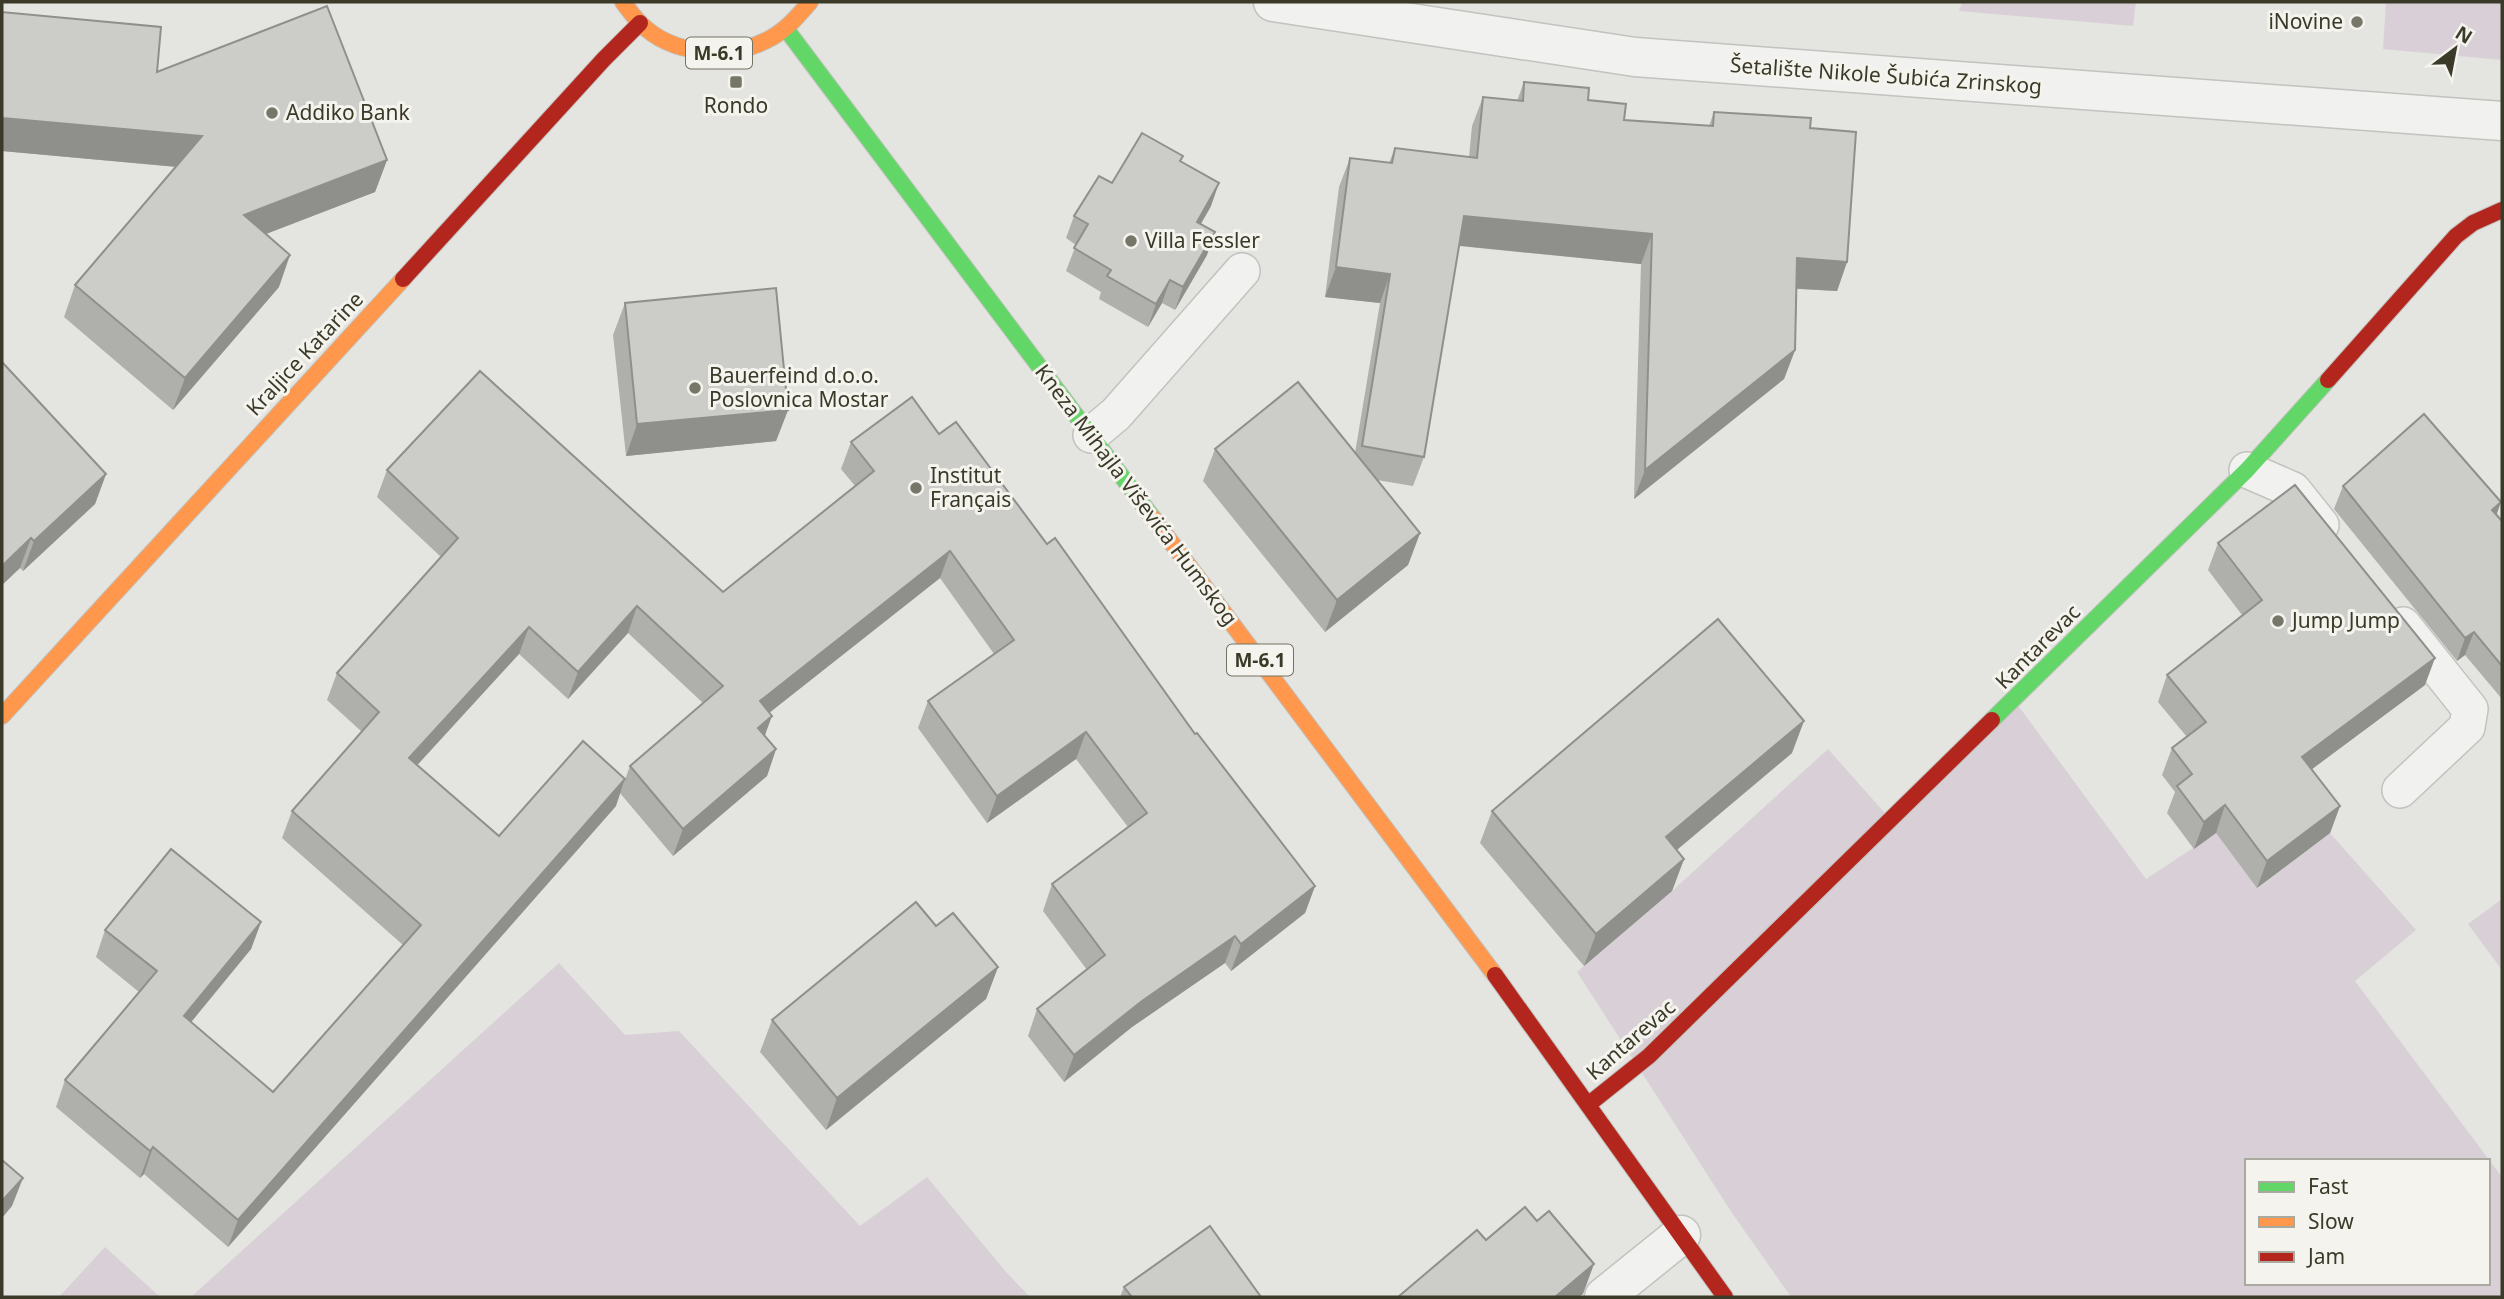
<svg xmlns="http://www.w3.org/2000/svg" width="2504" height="1299" font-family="'Noto Sans',sans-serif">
  <rect width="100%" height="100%" fill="#e4e4e0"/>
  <g fill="#d8d0d6" fill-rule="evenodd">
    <path d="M1962 2H2136L2133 26 1959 11Z"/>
    <path d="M2386 2H2502V60L2383 49Z"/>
    <path d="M2014 700 2146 879 2216 833 2258 888 2330 833 2416 930 2355 981 2502 1177V1297H1791L1732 1213 1577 972 1672 891 1828 749 1891 820ZM2247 1161H2488V1283H2247Z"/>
    <path d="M2502 899V970L2468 924Z"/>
    <path d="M559 963 625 1035 679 1031 860 1226 927 1177 1007 1273 1030 1297H191Z"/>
    <path d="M105 1247 160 1297H59Z"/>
  </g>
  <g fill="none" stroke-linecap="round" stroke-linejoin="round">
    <g stroke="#c2c2be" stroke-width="38">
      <g id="lane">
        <path d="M1091 435 1116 414 1242 271"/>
        <path d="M2247 470 2293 490 2321 525"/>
        <path d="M2400 790 2467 727 2470 709 2403 625"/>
      </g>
    </g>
    <g stroke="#c2c2be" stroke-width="41">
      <g id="street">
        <path d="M1273 2 1635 57 2502 121"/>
        <path d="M1604 1297 1681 1235"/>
      </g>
    </g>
    <g stroke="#c2c2be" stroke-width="18">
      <g id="fast">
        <path d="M786 29 1153 518"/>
        <path d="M1992 720 2247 470 2328 380"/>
      </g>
    </g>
    <g stroke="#c2c2be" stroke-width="18">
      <g id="slow">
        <path d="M623 2C628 9 634 17 640 23 672 56 732 60 771 38 787 29 798 16 810 2"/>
        <path d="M1153 518 1495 975"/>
        <path d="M2 716 403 279"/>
      </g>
    </g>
    <g stroke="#c2c2be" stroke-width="18">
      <g id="jam">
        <path d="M403 279 604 59 640 23"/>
        <path d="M2328 380 2456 236 2473 223 2502 210"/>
        <path d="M1495 975 1725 1297"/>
        <path d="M1589 1104 1649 1056 1992 720"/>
      </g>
    </g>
    <use href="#lane" stroke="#f1f1ef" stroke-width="35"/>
    <use href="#street" stroke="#f1f1ef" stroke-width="38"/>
    <use href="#fast" stroke="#63d668" stroke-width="16"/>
    <use href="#slow" stroke="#ff974d" stroke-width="16"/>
    <use href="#jam" stroke="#b3261e" stroke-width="16"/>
  </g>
  <g fill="#afafac">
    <path d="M157 72 387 160 375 192 266 234 279 287 173 410 64 317 75 285 176 167 2 151Z"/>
    <path d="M1524 82 1588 100 1624 120 1709 126 1714 112 1810 128 1847 262 1837 291 1797 289 1795 350 1784 379 1634 499 1641 264 1459 246 1424 457 1413 486 1377 480 1420 533 1408 565 1325 632 1203 481 1215 449 1355 453 1380 303 1325 297 1339 187 1350 158 1389 163 1395 148 1469 157 1472 126 1483 97 1517 101Z"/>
    <path d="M1181 162 1211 206 1201 224 1207 255 1175 310 1162 303 1148 327 1099 299 1101 292 1066 271 1076 245 1066 238 1074 216 1112 183Z"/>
    <path d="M625 303 788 410 776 441 626 456 613 335Z"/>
    <path d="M2 362 106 474 95 504 23 571 20 568 2 585Z"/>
    <path d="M939 434 1047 544 1315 886 1305 913 1231 971 1225 963 1132 1027 1064 1082 1028 1036 1037 1009 1087 970 1043 911 1052 884 1128 827 1076 759 987 823 918 728 928 701 994 654 940 578 769 713 765 736 776 749 767 776 673 856 620 793 630 766 703 703 628 633 568 699 519 654 417 765 499 836 616 806 228 1247 144 1174 140 1178 56 1107 65 1080 139 992 96 957 105 930 261 922 251 949 191 1022 273 1092 403 945 282 838 292 811 362 732 327 700 337 673 441 557 377 497 387 470 723 592 855 486 841 469 851 442Z"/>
    <path d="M2343 486 2497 514 2502 521V699L2465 655 2457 661 2334 509Z"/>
    <path d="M2218 543 2425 685 2312 769 2340 806 2330 833 2257 888 2216 833 2194 849 2167 813 2175 792 2162 775 2172 748 2187 737 2158 702 2167 675 2242 615 2208 570Z"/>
    <path d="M1792 753 1677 850 1684 859 1672 891 1584 966 1480 843 1492 811Z"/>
    <path d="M936 926 998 967 986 999 826 1130 760 1052 772 1020Z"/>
    <path d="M1124 1287 1261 1297H1120Z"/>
  </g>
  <g fill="#8f8f8c">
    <path d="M2 118 202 136 190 168 2 151Z"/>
    <path d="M387 160 375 192 232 247 244 215Z"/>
    <path d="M1219 183 1211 206 1189 244 1197 222Z"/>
    <path d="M1464 216 1652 234 1641 264 1453 245Z"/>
    <path d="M1215 232 1207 255 1175 310 1183 287Z"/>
    <path d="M290 255 279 287 173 410 185 378Z"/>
    <path d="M1797 258 1847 262 1837 291 1787 288Z"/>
    <path d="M1336 267 1390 274 1380 303 1325 297Z"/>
    <path d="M1170 280 1162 303 1148 327 1156 304Z"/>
    <path d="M1795 350 1784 379 1634 499 1645 470Z"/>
    <path d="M788 410 776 441 626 456 637 424Z"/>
    <path d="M106 474 95 504 23 571 34 541Z"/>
    <path d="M2501 502 2493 525 2492 510Z"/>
    <path d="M1420 533 1408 565 1325 632 1337 600Z"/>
    <path d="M31 538 20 568 2 585V566Z"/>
    <path d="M950 551 940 578 750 728 760 701Z"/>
    <path d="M637 606 628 633 568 699 578 672Z"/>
    <path d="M529 627 519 654 399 785 409 758Z"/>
    <path d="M2474 632 2465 655 2457 661 2465 638Z"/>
    <path d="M2435 658 2425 685 2292 784 2302 757Z"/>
    <path d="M772 716 762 743 758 728Z"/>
    <path d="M1804 721 1792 753 1654 869 1666 837Z"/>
    <path d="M1086 732 1076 759 987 823 997 796Z"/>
    <path d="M776 749 767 776 673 856 683 829Z"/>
    <path d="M625 779 616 806 228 1247 238 1220Z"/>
    <path d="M2225 805 2216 833 2194 849 2204 822Z"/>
    <path d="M2340 806 2330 833 2257 888 2267 861Z"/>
    <path d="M1684 859 1672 891 1584 966 1596 934Z"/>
    <path d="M1315 886 1305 913 1231 971 1241 944Z"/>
    <path d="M261 922 251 949 174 1043 184 1016Z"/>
    <path d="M1235 936 1225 963 1132 1027 1064 1082 1074 1055 1142 1001Z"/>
    <path d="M998 967 986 999 826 1130 837 1098Z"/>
    <path d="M153 1147 144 1174 140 1178 150 1151Z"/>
    <path d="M23 1178 12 1206 2 1218V1201Z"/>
    <path d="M1594 1264 1583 1294 1579 1297H1555Z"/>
  </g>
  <g fill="#ccccc8" stroke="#8f8f8c" stroke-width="2">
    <path d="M327 6 387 160 244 215 290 255 185 378 75 285 202 136 2 118V12L161 27 157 72Z"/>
    <path d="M1524 82 1589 88 1588 100 1626 104 1624 120 1713 126 1714 112 1811 118 1810 128 1856 132 1847 262 1797 258 1795 350 1645 470 1652 234 1464 216 1424 457 1362 446 1390 274 1336 267 1350 158 1392 163 1395 148 1477 158 1483 97 1523 101Z"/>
    <path d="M1142 133 1183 156 1180 161 1219 183 1197 222 1215 232 1183 287 1170 280 1156 304 1107 276 1111 270 1074 248 1088 224 1074 216 1099 176 1112 183Z"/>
    <path d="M776 288 788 410 637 424 625 303Z"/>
    <path d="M2 362 106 474 34 541 31 538 2 566Z"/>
    <path d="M480 371 723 592 874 471 851 442 912 397 939 434 956 422 1047 544 1055 538 1195 734 1197 733 1315 886 1241 944 1235 936 1142 1001 1074 1055 1037 1009 1105 955 1052 884 1147 813 1086 732 997 796 928 701 1014 640 950 551 760 701 772 716 758 728 776 749 683 829 630 766 723 686 637 606 578 672 529 627 409 758 499 836 583 741 625 779 238 1220 153 1147 150 1151 65 1080 157 971 105 930 171 849 261 922 184 1016 273 1092 421 925 292 811 379 712 337 673 458 538 387 470Z"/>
    <path d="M1298 382 1420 533 1337 600 1215 449Z"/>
    <path d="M2424 414 2501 502 2492 510 2502 521V666L2474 632 2465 638 2343 486Z"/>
    <path d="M2295 485 2435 658 2302 757 2340 806 2267 861 2225 805 2204 822 2177 786 2192 774 2172 748 2206 722 2167 675 2262 600 2218 543Z"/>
    <path d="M1718 619 1804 721 1666 837 1684 859 1596 934 1492 811Z"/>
    <path d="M916 902 936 926 953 913 998 967 837 1098 772 1020Z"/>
    <path d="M2 1160 23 1178 2 1201Z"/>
    <path d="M1525 1207 1537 1221 1549 1211 1594 1264 1555 1297H1398L1477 1230 1486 1240Z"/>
    <path d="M1210 1226 1261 1297H1132L1124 1287Z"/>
  </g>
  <g fill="#767669" stroke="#f4f3ed" stroke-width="2.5">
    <circle cx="2357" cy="22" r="7"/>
    <rect x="729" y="75" width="14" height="14" rx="3.5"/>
    <circle cx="272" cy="113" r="7"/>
    <circle cx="1131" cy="241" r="7"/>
    <circle cx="695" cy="388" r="7"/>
    <circle cx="916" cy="488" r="7"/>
    <circle cx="2278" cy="621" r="7"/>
  </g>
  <g text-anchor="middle" stroke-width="6" stroke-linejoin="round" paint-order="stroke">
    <g fill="#f4f3ed" stroke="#727264" stroke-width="2">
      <rect x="686" y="37.5" width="66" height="31" rx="5"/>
      <rect x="1227" y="644.5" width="66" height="31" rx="5"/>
    </g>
    <g font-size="19" font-weight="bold" fill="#3b3a29">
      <text x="719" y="60">M-6.1</text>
      <text x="1260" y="667">M-6.1</text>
    </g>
    <g font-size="21" fill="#3b3a29" stroke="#f4f3ed" text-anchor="start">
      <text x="2343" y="29" text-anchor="end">iNovine</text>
      <text x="736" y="113" text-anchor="middle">Rondo</text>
      <text x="286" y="120">Addiko Bank</text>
      <text x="1145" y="248">Villa Fessler</text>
      <text x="709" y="383">Bauerfeind d.o.o.<tspan x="709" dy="24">Poslovnica Mostar</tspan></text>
      <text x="930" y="483">Institut<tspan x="930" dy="24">Français</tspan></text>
      <text x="2292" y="628">Jump Jump</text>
    </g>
    <g font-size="21" fill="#3b3a29" stroke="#f4f3ed">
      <text transform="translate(1886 76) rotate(4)" y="7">Šetalište Nikole Šubića Zrinskog</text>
      <text transform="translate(305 354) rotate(-47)" y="7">Kraljice Katarine</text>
      <text transform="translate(1136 495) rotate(53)" y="7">Kneza Mihajla Viševića Humskog</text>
      <text transform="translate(2038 647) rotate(-45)" y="7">Kantarevac</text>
      <text transform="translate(1631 1040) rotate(-41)" y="7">Kantarevac</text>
    </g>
  </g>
  <rect width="2504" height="1299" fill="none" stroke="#3b3a29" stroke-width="7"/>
  <rect x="2245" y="1159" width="245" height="126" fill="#f4f3ed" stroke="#aaa99f" stroke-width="2"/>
  <rect x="2259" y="1182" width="35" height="10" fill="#63d668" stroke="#aaa99f" stroke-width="2"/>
  <text x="2308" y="1194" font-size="21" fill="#3b3a29">Fast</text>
  <rect x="2259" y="1217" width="35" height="10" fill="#ff974d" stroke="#aaa99f" stroke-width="2"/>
  <text x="2308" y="1229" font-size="21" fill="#3b3a29">Slow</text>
  <rect x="2259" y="1252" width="35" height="10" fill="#b3261e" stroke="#aaa99f" stroke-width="2"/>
  <text x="2308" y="1264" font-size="21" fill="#3b3a29">Jam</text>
  <g transform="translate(2455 49) rotate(32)" stroke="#f4f3ed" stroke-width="5" paint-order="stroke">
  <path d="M0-5L12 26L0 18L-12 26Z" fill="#3b3a29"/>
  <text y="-10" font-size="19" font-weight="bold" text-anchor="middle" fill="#3b3a29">N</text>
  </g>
</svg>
